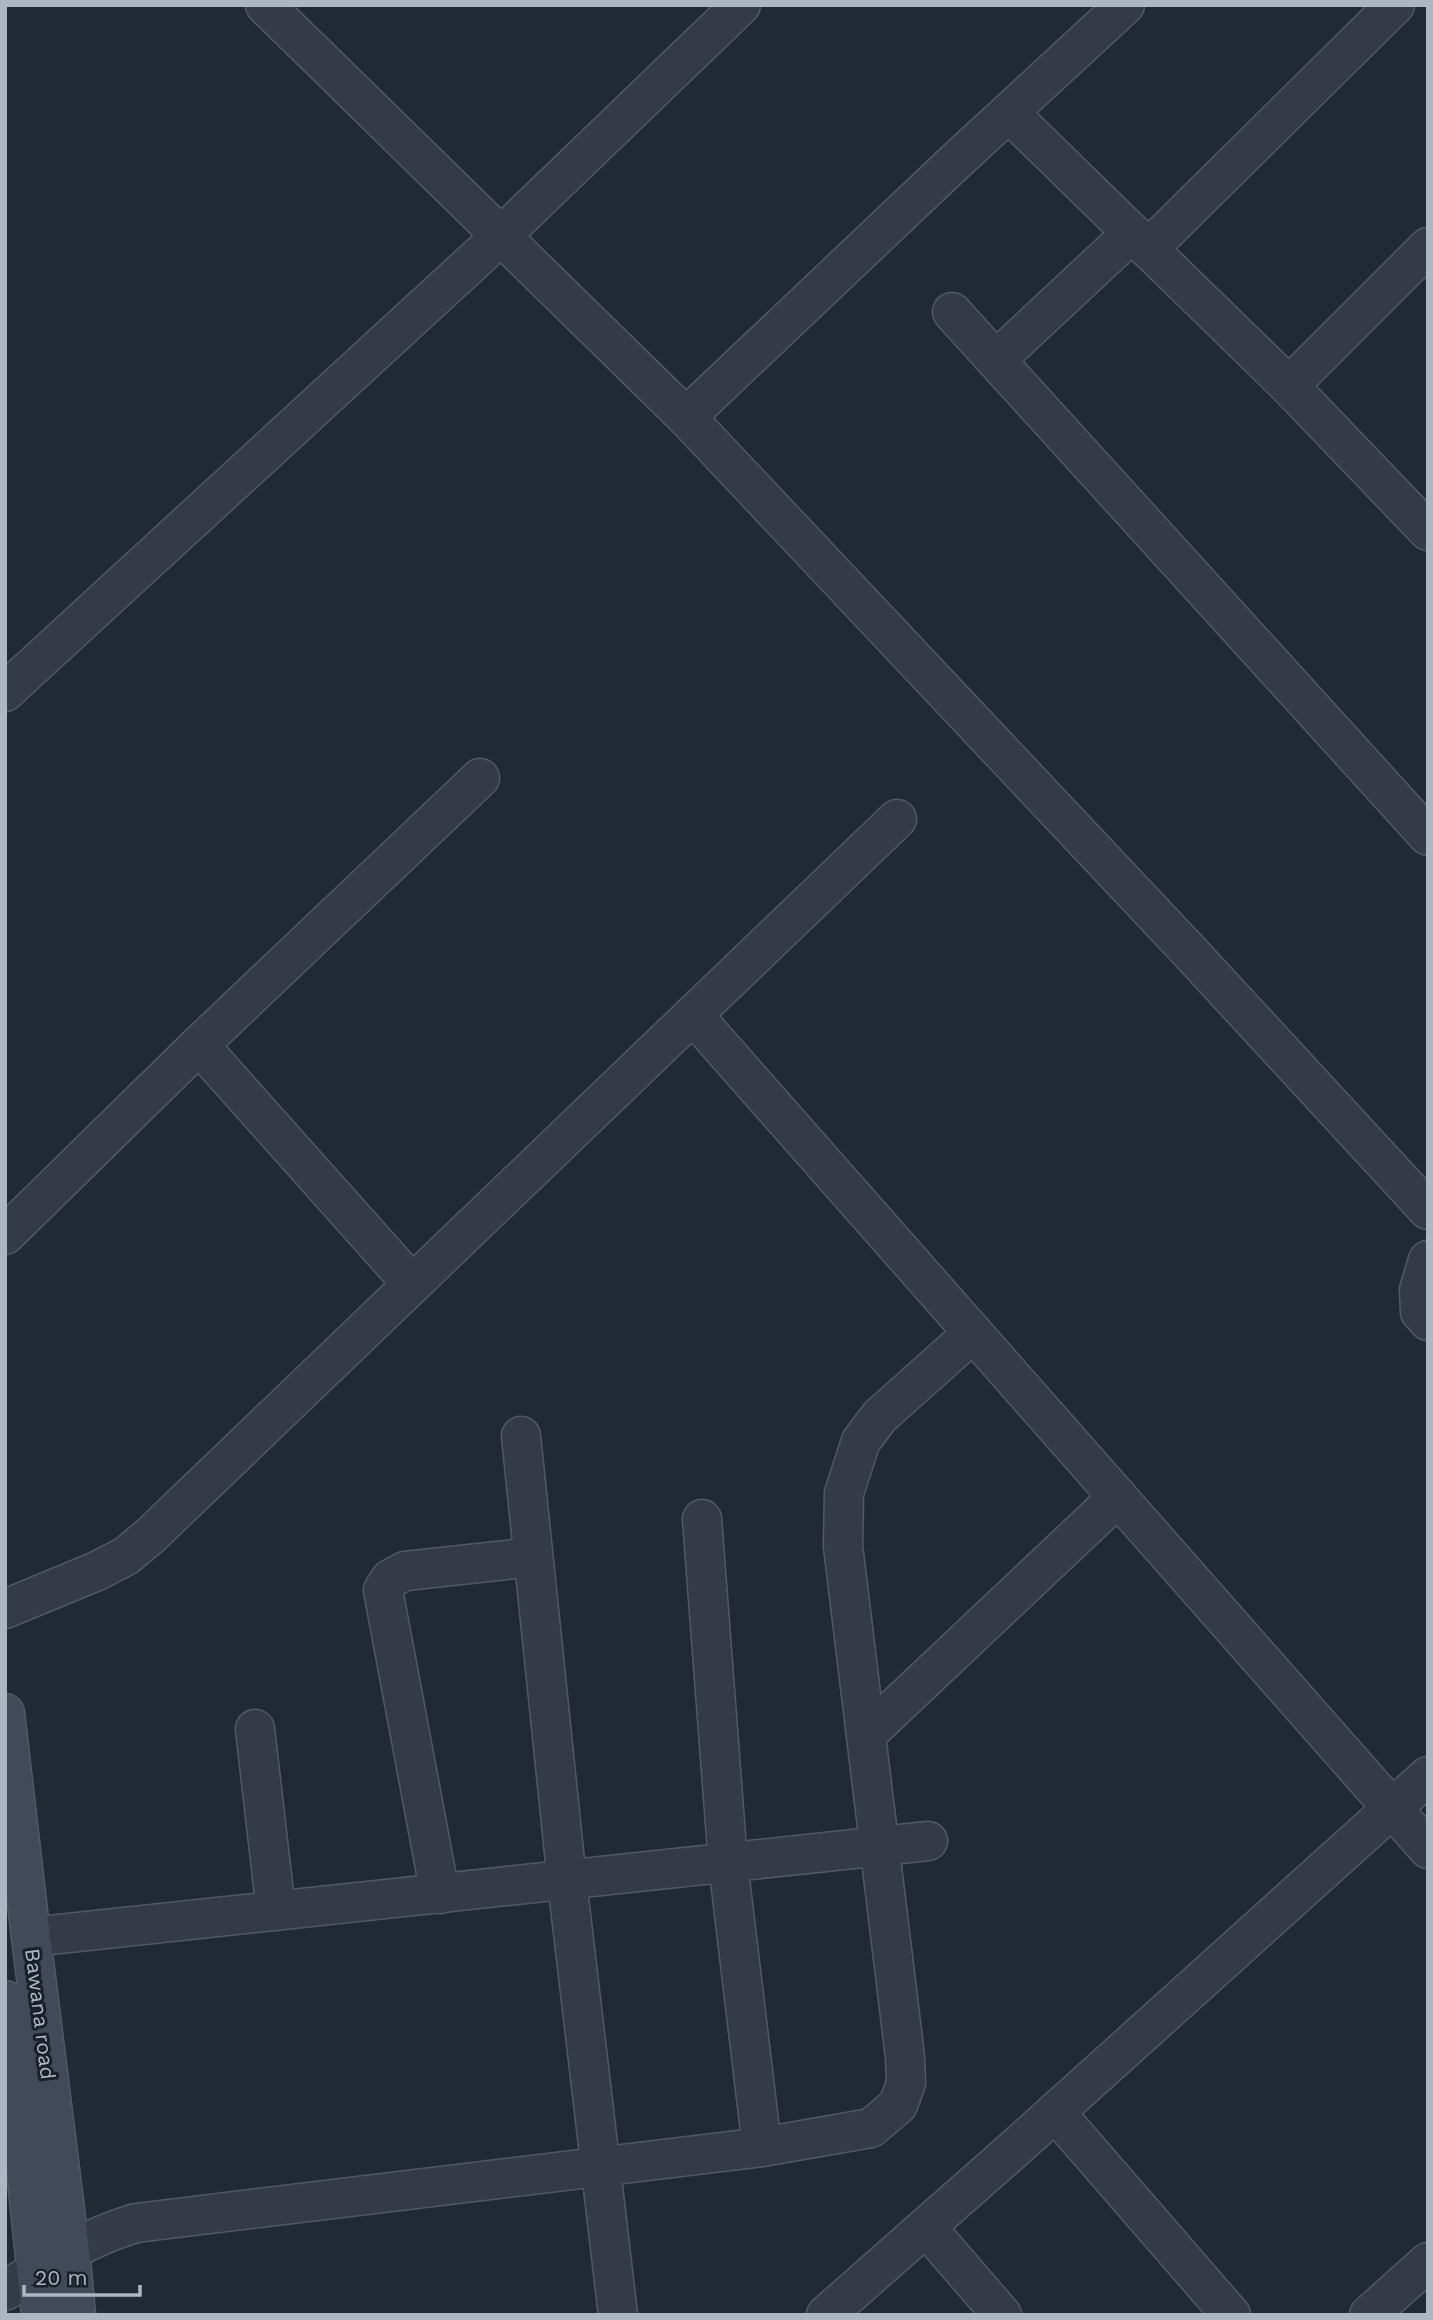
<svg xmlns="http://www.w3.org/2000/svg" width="1433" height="2320" font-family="'Work Sans',sans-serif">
  <rect width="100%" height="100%" fill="#212935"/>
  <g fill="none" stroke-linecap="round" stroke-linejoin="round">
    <g stroke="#515964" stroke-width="41">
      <g id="street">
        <path d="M265 5 686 417 1189 951 1428 1210"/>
        <path d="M1009 113 1289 386 1428 531"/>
        <path d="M1148 249 1395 5"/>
        <path d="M952 312 1428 836"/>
        <path d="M996 360 1132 233"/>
        <path d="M1289 386 1428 247"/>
        <path d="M686 417 955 162 1125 5"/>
        <path d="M5 692 501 236 741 5"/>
        <path d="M693 1015 1428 1849"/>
        <path d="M199 1045 412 1284"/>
        <path d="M5 1235 199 1045 480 778"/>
        <path d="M1428 1260 1419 1290 1420 1312 1428 1321"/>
        <path d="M521 1436 567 1881 618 2315"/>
        <path d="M702 1519 728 1863 762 2147"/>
        <path d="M5 1609 97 1571 126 1556 151 1535 897 819"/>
        <path d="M255 1729 276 1911"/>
        <path d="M867 1734 1118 1497"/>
        <path d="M440 1894 383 1590 390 1579 405 1571 533 1557"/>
        <path d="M31 1937 928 1841"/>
        <path d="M1055 2112 1231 2315"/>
        <path d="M926 2227 1002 2315"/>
        <path d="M5 2291C47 2263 88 2237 136 2223L762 2147 871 2128 898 2105 906 2083 905 2057 843 1546 844 1493 861 1441 880 1416 973 1333"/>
        <path d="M826 2315 1012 2151 1428 1776"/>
        <path d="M1369 2315 1428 2262"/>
      </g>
    </g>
    <g stroke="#515964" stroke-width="41">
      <g id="secondary">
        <path d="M5 1713 31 1937 70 2250 76 2315"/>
        <path d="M5 2000 14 2054 41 2315"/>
      </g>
    </g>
    <use href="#street" stroke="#343b46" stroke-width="38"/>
    <use href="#secondary" stroke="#424a59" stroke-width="38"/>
  </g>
  <g text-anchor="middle" stroke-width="6" stroke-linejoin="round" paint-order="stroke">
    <g font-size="21" fill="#aeb6c3" stroke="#1a202a">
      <text transform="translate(40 2014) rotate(83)" y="7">Bawana road</text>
    </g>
  </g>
  <rect width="1433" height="2320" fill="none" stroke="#aeb6c3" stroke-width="14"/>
  <path d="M24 2285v10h116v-10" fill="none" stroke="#aeb6c3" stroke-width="3.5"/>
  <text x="35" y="2285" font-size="21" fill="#aeb6c3" stroke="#1a202a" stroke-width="5" paint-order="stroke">20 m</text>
</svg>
